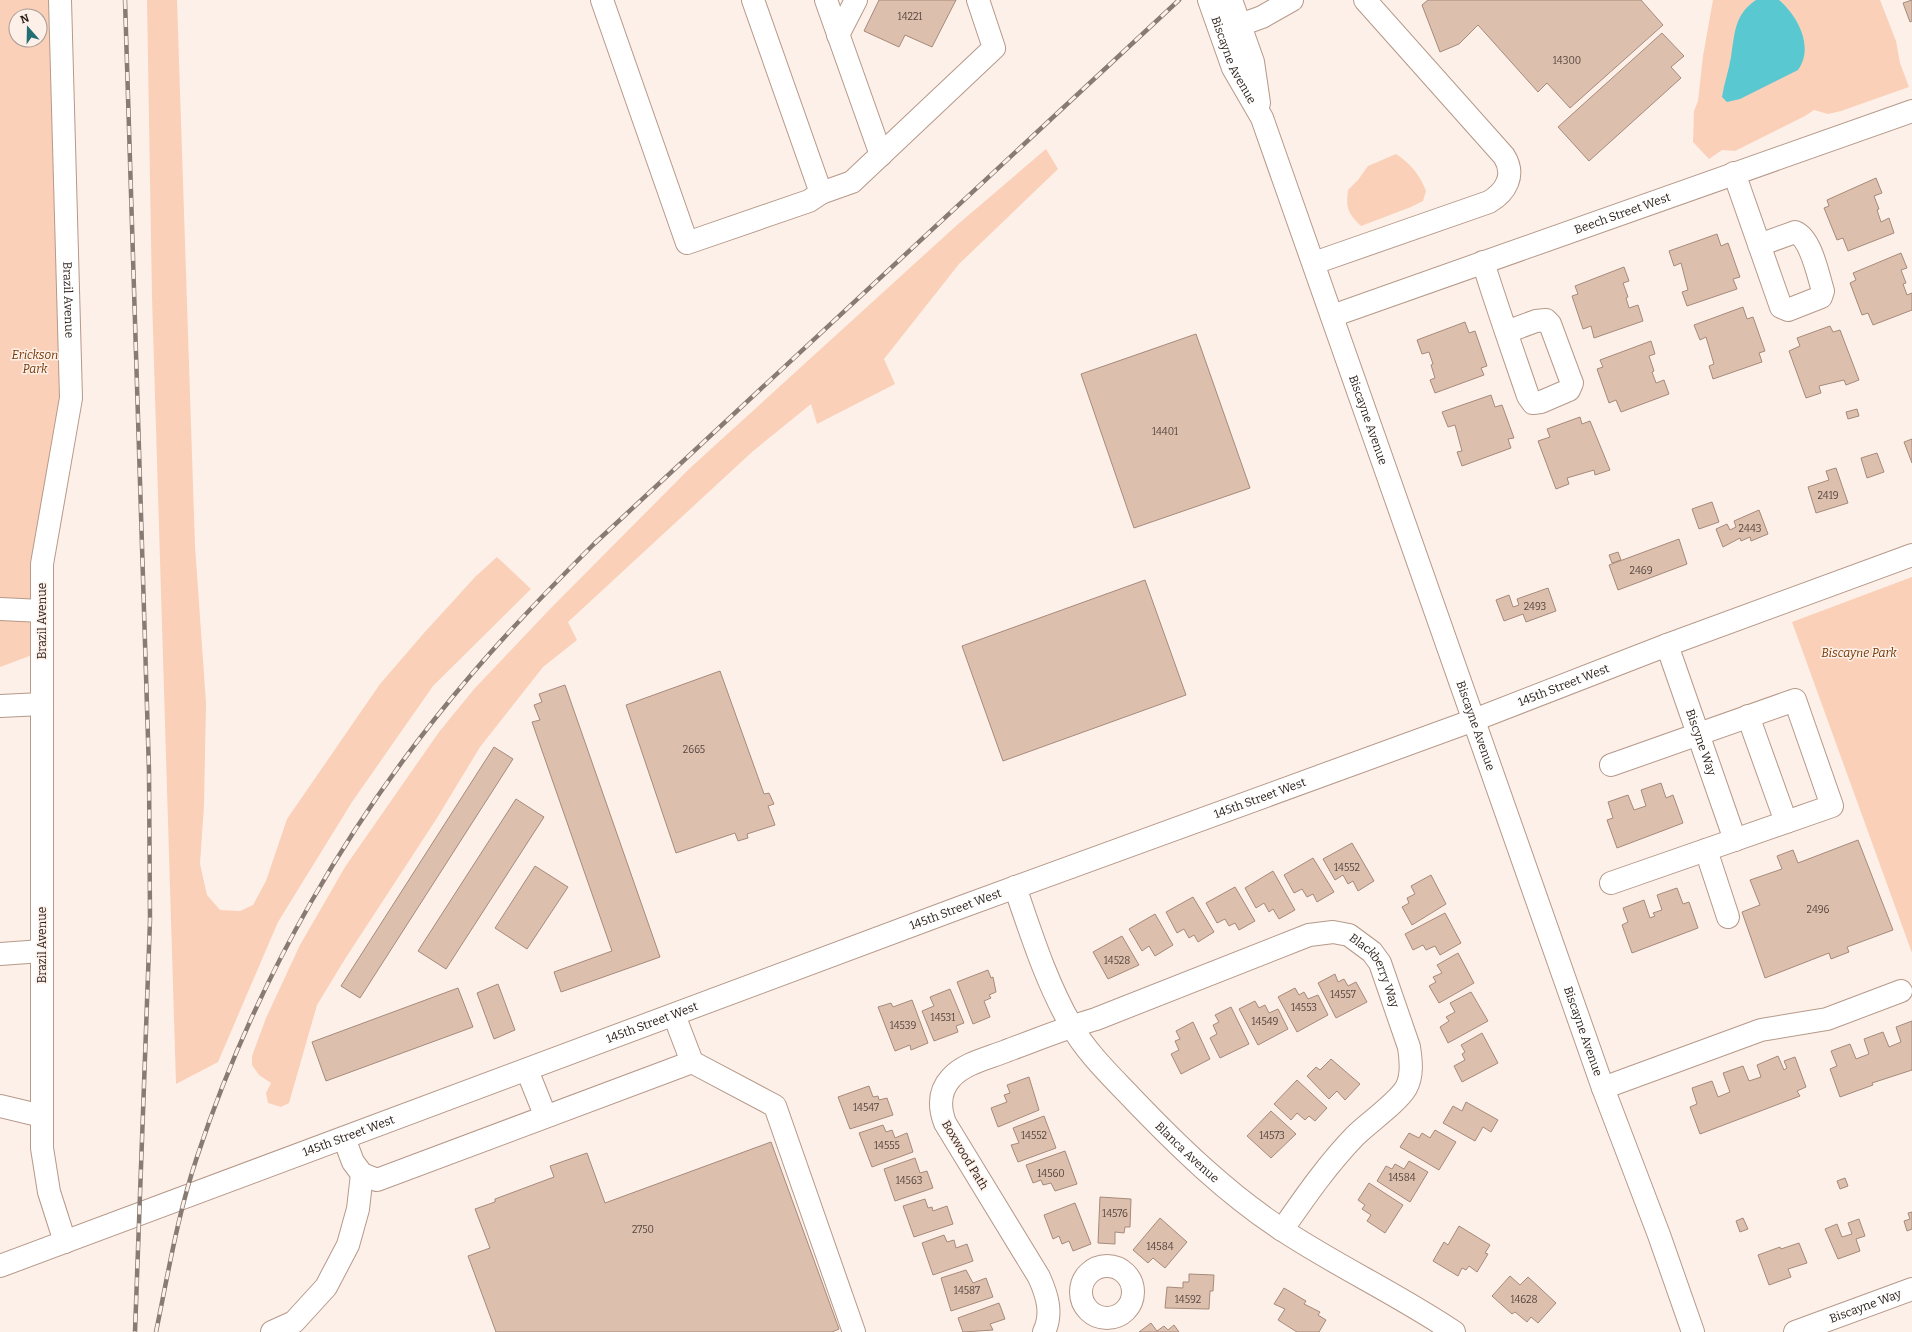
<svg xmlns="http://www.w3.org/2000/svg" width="1912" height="1332" font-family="Bitter,serif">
  <rect width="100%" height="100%" fill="#fdf0e9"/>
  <g fill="#fad0b8" fill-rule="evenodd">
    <path d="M0 0H61L71 406 43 651 0 667ZM16 16H40V40H16Z"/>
    <path d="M147 0H177L195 546 206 703 204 805 200 864 207 895 220 910 240 911 253 905 266 881 287 819 380 684 424 633 476 576 497 557 531 589 433 686 352 802 278 922 218 1062 176 1084 152 297Z"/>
    <path d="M1713 0H1880L1896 41 1900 63 1909 87 1841 111 1828 114 1814 110 1805 116 1735 151 1722 150 1709 159 1693 142 1694 111 1698 101 1703 56Z"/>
    <path d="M1046 149 1058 169 959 264 884 359 895 384 817 424 811 404 752 452 568 622 577 640 543 667 480 747 437 818 345 959 317 1005 289 1103 281 1107 268 1103 266 1093 271 1083 259 1075 252 1065V1056L266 1018 300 945 345 867 439 732 475 688 551 608 689 469 957 225Z"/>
    <path d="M1396 154C1411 164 1420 175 1426 191L1423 201 1411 207 1361 226C1347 212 1346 208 1348 190L1358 180 1368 166Z"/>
    <path d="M1912 577V953L1792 622Z"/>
  </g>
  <path fill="#5ac8d1" d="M1756 0H1779C1799 17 1814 48 1798 70L1740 99 1727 102 1722 97C1724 83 1729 70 1731 57 1735 33 1734 15 1756 0Z"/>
  <g fill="#ddbfae" stroke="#a68a7a">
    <path d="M879 0H956L932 47 905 35 899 47 864 31Z"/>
    <path d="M1428 0H1641L1663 25 1570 108 1547 83 1538 92 1478 25 1459 44 1440 52 1422 5Z"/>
    <path d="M1912 0V21L1910 22 1903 3Z"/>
    <path d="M1662 33 1684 56 1671 67 1681 78 1589 161 1558 127Z"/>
    <path d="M1876 178 1882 193 1874 196 1879 209 1877 210 1881 222 1889 218 1894 233 1848 251 1843 238 1837 240 1824 208 1829 206 1827 200Z"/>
    <path d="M1717 234 1721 246 1728 243 1740 277 1733 279 1737 289 1687 306 1682 292 1688 290 1681 263 1674 266 1669 251Z"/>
    <path d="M1901 253 1907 268 1901 270 1906 283 1903 284 1907 295 1912 293V310L1873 325 1868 313 1862 315 1850 283 1856 280 1853 273Z"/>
    <path d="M1624 267 1629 281 1623 283 1628 297 1626 298 1629 308 1638 305 1643 321 1594 338 1591 326 1583 329 1572 296 1578 294 1575 286Z"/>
    <path d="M1743 307 1747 319 1753 317 1765 351 1759 353 1762 362 1713 379 1709 366 1714 364 1706 337 1700 340 1694 325Z"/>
    <path d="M1465 322 1469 333 1475 331 1487 366 1481 368 1484 375 1435 393 1430 380 1435 378 1431 365 1433 364 1429 352 1422 354 1417 340Z"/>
    <path d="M1830 326 1833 332 1840 330 1859 380 1846 385 1844 380 1819 386 1821 393 1806 398 1789 351 1800 346 1797 338Z"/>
    <path d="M1196 334 1250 488 1134 528 1081 374Z"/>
    <path d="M1651 341 1655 354 1649 356 1654 371 1652 372 1656 383 1664 380 1669 394 1621 412 1616 400 1609 403 1597 369 1603 367 1600 360Z"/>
    <path d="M1491 395 1495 407 1502 405 1514 438 1508 439 1511 448 1462 466 1457 452 1462 451 1455 425 1448 427 1442 412Z"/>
    <path d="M1857 409 1859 416 1848 419 1846 412Z"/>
    <path d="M1580 417 1582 424 1590 421 1610 470 1595 475 1594 470 1567 478 1569 484 1556 489 1538 441 1550 437 1547 429Z"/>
    <path d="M1912 439V463L1904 442Z"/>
    <path d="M1877 453 1884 472 1867 478 1861 458Z"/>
    <path d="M1836 468 1848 503 1816 513 1808 487 1829 480 1826 471Z"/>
    <path d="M1712 502 1719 522 1699 529 1692 509Z"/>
    <path d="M1759 510 1768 534 1751 541 1750 537 1741 541 1740 538 1723 547 1716 529 1727 524 1730 530 1736 527 1734 521Z"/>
    <path d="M1679 539 1687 564 1618 590 1609 565Z"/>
    <path d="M1618 552 1621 560 1612 563 1609 555Z"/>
    <path d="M1145 580 1186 695 1003 761 962 646Z"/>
    <path d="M1548 588 1556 611 1526 622 1523 614 1504 621 1496 600 1509 595 1513 607 1519 605 1517 599Z"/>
    <path d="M720 671 764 794 769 793 774 804 768 806 775 825 747 834 748 838 738 841 735 833 676 853 626 705Z"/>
    <path d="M565 685 660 957 561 992 554 972 612 951 532 722 540 720 534 705 542 702 539 694Z"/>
    <path d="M494 747 513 759 360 998 341 986Z"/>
    <path d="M1661 783 1666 798 1673 795 1683 823 1617 848 1607 820 1613 818 1608 802 1628 795 1634 810 1646 806 1641 790Z"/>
    <path d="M516 799 544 817 446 969 418 951Z"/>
    <path d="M1858 840 1893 930 1847 947 1849 952 1831 959 1829 953 1765 978 1742 912 1760 905 1750 880 1782 869 1777 856 1793 850 1798 863Z"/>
    <path d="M1352 843 1374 881 1358 891 1353 881 1348 884 1343 875 1335 880 1323 859Z"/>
    <path d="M1313 858 1334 892 1317 902 1313 894 1307 897 1302 889 1294 893 1284 875Z"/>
    <path d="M535 866 568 887 527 949 495 928Z"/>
    <path d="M1273 871 1295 910 1279 919 1273 909 1269 912 1264 903 1256 908 1245 888Z"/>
    <path d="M1431 875 1446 904 1412 925 1402 907 1409 903 1407 898 1415 894 1411 886Z"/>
    <path d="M1235 887 1255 921 1239 930 1235 923 1229 926 1225 919 1217 923 1206 903Z"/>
    <path d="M1677 888 1683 904 1689 902 1698 928 1632 953 1622 925 1628 922 1623 908 1644 900 1650 918 1655 916 1653 913 1662 910 1657 895Z"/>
    <path d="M1193 897 1214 932 1198 942 1194 935 1189 938 1184 929 1177 933 1166 912Z"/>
    <path d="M1445 913 1461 943 1440 955 1435 946 1426 950 1423 945 1413 950 1405 934Z"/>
    <path d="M1155 914 1173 945 1155 956 1149 946 1142 951 1129 929Z"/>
    <path d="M1122 936 1139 965 1108 979 1093 952Z"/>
    <path d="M1458 953 1474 983 1439 1003 1429 986 1436 982 1433 977 1442 973 1437 965Z"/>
    <path d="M988 970 991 978 993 977 996 992 989 995 991 998 984 1001 990 1017 973 1024 957 982Z"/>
    <path d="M1335 974 1338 982 1344 979 1348 986 1356 982 1367 1002 1336 1018 1318 983Z"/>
    <path d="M498 984 515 1030 494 1039 477 993Z"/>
    <path d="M458 988 473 1027 326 1081 312 1042Z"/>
    <path d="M1295 988 1299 995 1304 992 1308 999 1318 995 1328 1015 1297 1032 1278 997Z"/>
    <path d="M950 989 964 1023 956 1026 958 1032 934 1041 922 1011 934 1006 930 997Z"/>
    <path d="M1471 992 1488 1021 1448 1043 1440 1027 1449 1021 1446 1017 1455 1012 1450 1003Z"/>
    <path d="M912 1000 928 1043 911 1050 910 1045 895 1051 878 1007 891 1003 893 1007Z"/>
    <path d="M1255 1001 1259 1008 1265 1005 1269 1013 1278 1009 1288 1029 1258 1045 1239 1009Z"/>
    <path d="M1231 1007 1249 1044 1220 1058 1210 1038 1217 1034 1213 1025 1219 1022 1215 1015Z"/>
    <path d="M1912 1021V1070L1872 1083 1873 1085 1840 1097 1830 1069 1837 1066 1831 1051 1850 1044 1856 1059 1869 1054 1864 1039 1883 1032 1889 1047 1901 1042 1896 1027Z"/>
    <path d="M1193 1022 1210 1059 1181 1074 1171 1054 1179 1050 1175 1041 1180 1039 1176 1031Z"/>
    <path d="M1482 1033 1498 1063 1462 1082 1454 1066 1465 1060 1462 1054 1465 1052 1461 1045Z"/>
    <path d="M1778 1056 1784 1070 1787 1068 1784 1061 1795 1057 1806 1087 1797 1091 1800 1096 1700 1134 1690 1107 1697 1104 1692 1088 1712 1081 1718 1097 1730 1092 1723 1073 1743 1066 1749 1081 1761 1077 1757 1065Z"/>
    <path d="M1331 1059 1360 1084 1345 1100 1337 1091 1329 1099 1307 1076 1316 1067 1320 1070Z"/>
    <path d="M1029 1077 1039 1110 998 1127 991 1108 1007 1102 1004 1095 1010 1093 1007 1085Z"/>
    <path d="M1297 1080 1327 1108 1315 1121 1309 1116 1305 1120 1297 1113 1291 1120 1274 1104Z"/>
    <path d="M869 1086 873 1097 878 1096 879 1100 887 1098 893 1115 850 1129 838 1097Z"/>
    <path d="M1466 1102 1498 1120 1491 1132 1483 1127 1475 1141 1443 1123 1453 1106 1462 1111Z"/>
    <path d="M1271 1111 1296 1134 1271 1158 1247 1136Z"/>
    <path d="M1044 1116 1056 1148 1018 1162 1011 1145 1019 1143 1013 1128Z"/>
    <path d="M883 1125 886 1132 892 1130 895 1138 907 1133 913 1152 872 1167 859 1133Z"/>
    <path d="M1435 1130 1456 1142 1439 1170 1400 1147 1409 1133 1419 1138 1422 1133 1430 1138Z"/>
    <path d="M771 1142 839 1329 832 1332H496L468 1256 490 1248 475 1209 495 1202V1199L554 1177 550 1166 587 1153 605 1203Z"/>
    <path d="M1065 1151 1077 1184 1055 1191 1051 1183 1043 1185 1041 1180 1033 1183 1026 1165Z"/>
    <path d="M915 1158 920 1173 927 1171 933 1188 895 1201 884 1169Z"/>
    <path d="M1409 1161 1428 1172 1410 1202 1377 1181 1386 1166 1392 1169 1395 1164 1404 1169Z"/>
    <path d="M1845 1178 1848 1186 1840 1189 1837 1181Z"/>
    <path d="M1369 1183 1403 1205 1385 1233 1367 1221 1371 1215 1362 1209 1365 1205 1358 1200Z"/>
    <path d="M1100 1197 1131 1199 1130 1227H1125L1124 1233 1115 1232V1244L1098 1243Z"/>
    <path d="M925 1199 928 1208 932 1207 933 1211 947 1206 953 1224 914 1237 903 1206Z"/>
    <path d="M1075 1203 1091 1244 1073 1251 1069 1241 1062 1244 1059 1236 1053 1239 1044 1215Z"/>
    <path d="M1912 1212V1229L1907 1231 1904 1221 1910 1219 1908 1213Z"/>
    <path d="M1160 1218 1187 1242 1165 1268 1153 1258 1148 1263 1133 1250Z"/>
    <path d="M1743 1218 1748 1229 1740 1232 1736 1221Z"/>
    <path d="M1859 1219 1865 1236 1856 1239 1860 1251 1838 1259 1825 1229 1837 1224 1842 1237 1852 1234 1848 1223Z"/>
    <path d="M1459 1226 1490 1245 1485 1253 1488 1254 1477 1272 1469 1266 1466 1270 1462 1268 1458 1276 1433 1261 1444 1242 1448 1245Z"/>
    <path d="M944 1235 947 1242 954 1240 956 1248 967 1244 973 1261 933 1275 922 1243Z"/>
    <path d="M1799 1243 1807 1263 1788 1269 1791 1277 1769 1285 1758 1255 1780 1247 1781 1249Z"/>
    <path d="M966 1270 973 1283 986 1278 993 1297 951 1311 941 1278Z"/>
    <path d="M1189 1274 1214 1275 1213 1291H1210L1209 1309 1165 1308 1167 1287 1183 1288V1282H1189Z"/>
    <path d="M1510 1276 1520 1285 1528 1277 1556 1303 1538 1323 1531 1317 1527 1322 1515 1312 1512 1314 1492 1296Z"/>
    <path d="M1284 1288 1306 1301 1304 1304 1320 1312 1318 1315 1326 1320 1319 1332H1297L1278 1320 1285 1309 1274 1304Z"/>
    <path d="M999 1303 1005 1319 990 1324 993 1330 963 1332 958 1318Z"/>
    <path d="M1151 1323 1157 1331 1164 1326 1168 1330 1174 1325 1179 1332H1139Z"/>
  </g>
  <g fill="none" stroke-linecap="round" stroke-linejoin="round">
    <g stroke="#b69989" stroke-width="24">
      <g id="minor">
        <path id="s1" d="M60 0 71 398 42 564V1148L49 1192 65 1242"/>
        <path d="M602 0 687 243 809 201 821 193"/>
        <path d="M753 0 821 193 852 182 994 48 978 0"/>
        <path d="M826 0 881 155"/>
        <path id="s2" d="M1209 0 1233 68 1262 118 1603 1088 1659 1235 1693 1332"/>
        <path d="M1231 0 1253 62 1259 103"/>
        <path d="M1240 25 1262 17 1292 0"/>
        <path d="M838 35 856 0"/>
        <path d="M1734 173 1781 307 1788 310 1821 297 1823 291C1818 275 1811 238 1795 232L1759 245"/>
        <path d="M1483 262C1497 307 1513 352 1528 396L1533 403 1541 402 1569 390 1572 383 1570 378 1550 324 1546 320 1536 321 1506 332"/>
        <path d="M1314 263 1489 202C1506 192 1516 175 1504 156L1365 0"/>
        <path id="s3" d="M1332 316 1912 111"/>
        <path d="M0 609 42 611"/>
        <path id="s4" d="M1667 645 1735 840"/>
        <path d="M0 706 42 704"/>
        <path d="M1748 716 1786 822"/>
        <path d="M1706 850 1728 917"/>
        <path d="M1611 883 1832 806 1795 700 1611 765"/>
        <path id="s5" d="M1015 887C1031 933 1046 982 1071 1025 1086 1052 1110 1075 1131 1097 1178 1146 1227 1194 1284 1231 1339 1267 1399 1295 1454 1332"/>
        <path d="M0 954 42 951"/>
        <path d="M692 1062 775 1106 854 1332"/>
        <path d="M527 1070 545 1115"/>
        <path d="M1603 1088 1761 1030 1827 1019 1901 991"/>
        <path d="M0 1106 42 1116"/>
        <path d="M344 1138 353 1162 362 1174 377 1180 692 1062 674 1015"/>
        <circle cx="1107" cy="1292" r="26"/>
        <path id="s6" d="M0 1266 964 906 1474 720 1667 645 1912 555"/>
        <path d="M272 1332 294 1322 326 1287 348 1245 358 1209 362 1174"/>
        <path id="s7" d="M1044 1332C1053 1313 1047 1295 1039 1277L945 1123C939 1107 939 1091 951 1078 964 1063 989 1058 1006 1051 1036 1040 1065 1028 1096 1019L1309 935 1333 932 1349 935 1372 952 1380 963 1409 1047C1411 1060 1413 1076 1406 1088 1397 1103 1368 1123 1355 1136 1327 1165 1305 1197 1282 1230"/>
        <path id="s8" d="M1795 1332 1912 1289"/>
      </g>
    </g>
    <use href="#minor" stroke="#fff" stroke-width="22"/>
    <g stroke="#877b74" stroke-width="4.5">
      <g id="rail">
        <path d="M125 0 149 771 150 920 135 1332"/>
        <path d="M156 1332C168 1274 178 1213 197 1157 255 981 351 815 471 675 510 629 552 586 594 544L1179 0"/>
      </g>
    </g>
    <use href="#rail" stroke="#fdf0e9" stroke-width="3" stroke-dasharray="9" stroke-linecap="butt"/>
  </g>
  <g text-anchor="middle" stroke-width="3" stroke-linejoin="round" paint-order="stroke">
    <g font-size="10" fill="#56463e">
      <text x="910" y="20">14221</text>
      <text x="1567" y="64">14300</text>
      <text x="1165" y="435">14401</text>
      <text x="1828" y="499">2419</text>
      <text x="1750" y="532">2443</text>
      <text x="1641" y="574">2469</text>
      <text x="1535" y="610">2493</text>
      <text x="694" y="753">2665</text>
      <text x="1347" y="871">14552</text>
      <text x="1818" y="913">2496</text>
      <text x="1117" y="964">14528</text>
      <text x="1343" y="998">14557</text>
      <text x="1304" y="1011">14553</text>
      <text x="943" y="1021">14531</text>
      <text x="1265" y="1025">14549</text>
      <text x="903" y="1029">14539</text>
      <text x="866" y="1111">14547</text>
      <text x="1034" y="1139">14552</text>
      <text x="1272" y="1139">14573</text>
      <text x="887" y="1149">14555</text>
      <text x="1051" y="1177">14560</text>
      <text x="1402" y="1181">14584</text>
      <text x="909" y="1184">14563</text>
      <text x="1115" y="1217">14576</text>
      <text x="643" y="1233">2750</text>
      <text x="1160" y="1250">14584</text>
      <text x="967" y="1294">14587</text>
      <text x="1188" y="1303">14592</text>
      <text x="1524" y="1303">14628</text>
    </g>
    <g font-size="12" fill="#291e18" stroke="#fdf0e9">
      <text dy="4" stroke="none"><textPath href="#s2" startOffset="65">Biscayne Avenue</textPath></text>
      <text dy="4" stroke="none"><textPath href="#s3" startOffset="308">Beech Street West</textPath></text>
      <text dy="4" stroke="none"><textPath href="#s1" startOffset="300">Brazil Avenue</textPath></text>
      <text dy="4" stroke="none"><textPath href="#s2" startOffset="450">Biscayne Avenue</textPath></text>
      <text transform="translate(42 621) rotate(-90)" y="4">Brazil Avenue</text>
      <text dy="4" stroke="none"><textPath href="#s6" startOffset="1668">145th Street West</textPath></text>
      <text dy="4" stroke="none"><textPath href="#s2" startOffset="774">Biscayne Avenue</textPath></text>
      <text dy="4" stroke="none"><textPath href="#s4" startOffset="103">Biscyne Way</textPath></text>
      <text dy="4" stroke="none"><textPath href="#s6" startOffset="1344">145th Street West</textPath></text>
      <text dy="4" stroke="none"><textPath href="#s6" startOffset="1020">145th Street West</textPath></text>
      <text transform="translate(42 945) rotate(-90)" y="4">Brazil Avenue</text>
      <text dy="4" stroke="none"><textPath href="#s7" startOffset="758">Blackberry Way</textPath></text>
      <text dy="4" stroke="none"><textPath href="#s6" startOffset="696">145th Street West</textPath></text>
      <text dy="4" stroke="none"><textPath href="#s2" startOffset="1098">Biscayne Avenue</textPath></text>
      <text dy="4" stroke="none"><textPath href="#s6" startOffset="372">145th Street West</textPath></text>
      <text dy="4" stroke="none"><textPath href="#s5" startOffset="322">Blanca Avenue</textPath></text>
      <text transform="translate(965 1155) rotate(59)" y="4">Boxwood Path</text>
      <text dy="4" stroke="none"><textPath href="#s8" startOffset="75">Biscayne Way</textPath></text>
    </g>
    <g font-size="12" font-style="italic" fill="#763702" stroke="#fdf0e9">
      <text x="35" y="359">Erickson<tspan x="35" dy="14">Park</tspan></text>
      <text x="1859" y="657">Biscayne Park</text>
    </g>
  </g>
  <g transform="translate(28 28) rotate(340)"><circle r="19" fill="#fdf0e9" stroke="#a89c95"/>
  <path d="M0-3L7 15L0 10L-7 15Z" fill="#236e73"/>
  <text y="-6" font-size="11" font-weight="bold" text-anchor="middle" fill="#291e18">N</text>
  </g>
</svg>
